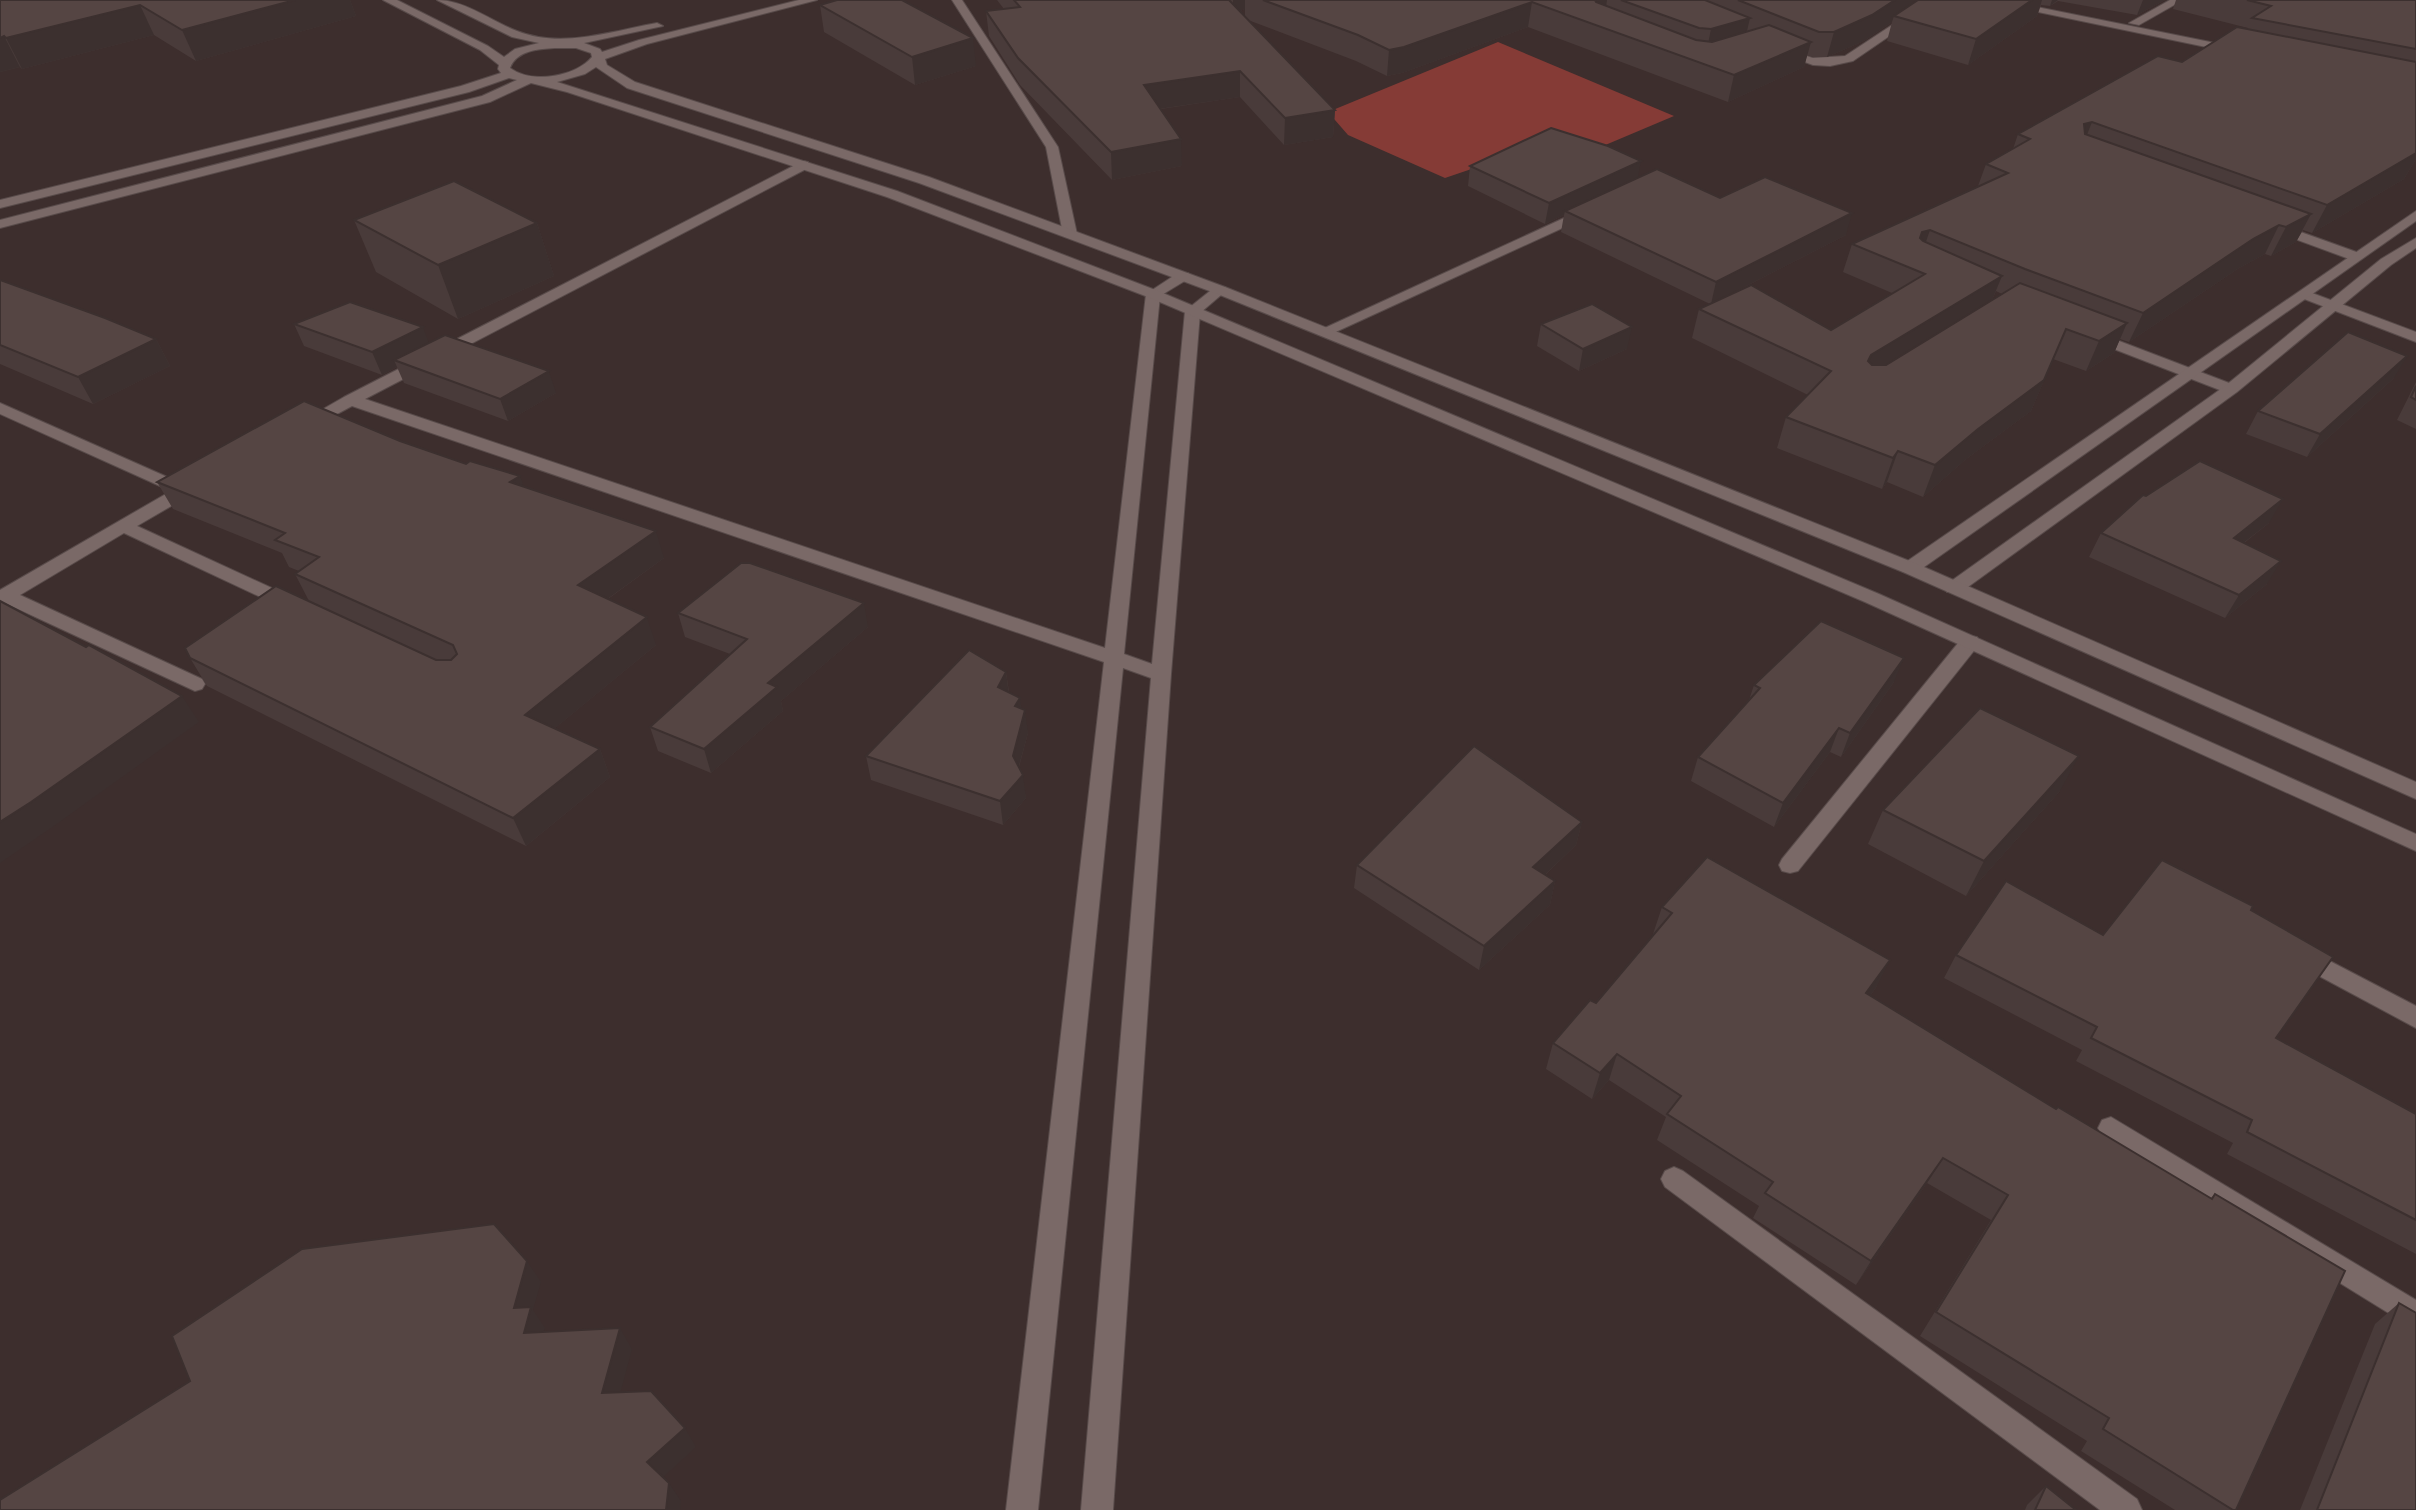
<svg xmlns="http://www.w3.org/2000/svg" width="2416" height="1510" font-family="Merriweather,serif">
  <rect width="100%" height="100%" fill="#3d2e2d"/>
  <path fill="#853b36" d="M1498 42 1674 116 1584 154 1548 143 1445 178 1348 135 1328 112Z"/>
  <g fill="none" stroke-linecap="round" stroke-linejoin="round">
    <g stroke="#584b4a" stroke-width="2">
      <g id="service">
        <path d="M1588 207 1595 211 1593 214 1329 335H1319L1316 332Z"/>
        <path d="M2304 290 2416 332V342L2299 297 2297 294Z"/>
      </g>
    </g>
    <g stroke="#584b4a" stroke-width="2">
      <g id="minor">
        <path d="M952 0H962L1058 147 1077 234 1075 237H1065L1063 234 1046 147Z"/>
        <path d="M1930 0H1942L1853 61 1830 66 1813 65 1772 50 1778 47 1813 58 1845 56Z"/>
        <path d="M2170 0H2183L2139 25 2129 23Z"/>
        <path d="M803 161 808 162V168L365 399 1105 648 1146 294 1178 273H1188L1190 276 1188 279 1160 296 1124 654 1152 664 1185 311 1215 287H1225L1227 290 1200 313 1171 674 1113 1510H1081L1151 678 1123 668 1038 1510H1006L1104 662 352 406 311 428 305 429 297 424 344 397Z"/>
        <path d="M2273 222 2362 254 2364 257 2357 261 2352 260 2268 229 2266 226Z"/>
        <path d="M2093 331 2237 386 2239 389 2231 394 2225 392 2088 339 2085 336Z"/>
        <path d="M0 403 183 484 197 483 200 487 197 491 137 526 300 601 303 605 300 609H286L124 533 20 595 202 679 205 684 202 689 195 691 5 603 0 604V590L171 491 0 414Z"/>
        <path d="M1970 636 1977 637 1980 642 1977 647 1798 871 1790 873 1782 871 1779 865 1782 859 1963 637Z"/>
        <path d="M2301 946 2416 1006V1028L2293 962 2289 955 2293 948Z"/>
        <path d="M2111 1117 2416 1300V1330L2102 1136 2098 1128 2102 1120Z"/>
        <path d="M1674 1167 1683 1171 2137 1499 2142 1510H2100L1665 1187 1661 1179 1665 1171Z"/>
      </g>
    </g>
    <g stroke="#584b4a" stroke-width="2">
      <g id="tertiary">
        <path d="M1981 0H2002L2235 47 2241 50 2235 53Z"/>
        <path d="M2416 211V221L1917 572H1903L1901 568 1903 564Z"/>
        <path d="M2416 238V248L2391 265 2237 392 1961 592H1947L1945 588 1947 584 2225 386 2381 259Z"/>
      </g>
    </g>
    <g stroke="#584b4a" stroke-width="2">
      <path id="secondary" d="M383 0H397L488 46 504 57 515 49 539 43 512 37 437 0C465 0 491 21 517 31 562 49 611 31 657 23L663 26 584 43 600 49 602 52 639 40 799 0H817L647 44 605 59 607 65 635 82 929 177 1225 287 1917 564 2416 782V799L1903 572 1215 293 919 183 627 88 596 67 585 74 557 82 897 191 1158 291 1879 594 2416 834V851L1865 602 1148 297 887 197 567 92 531 83 490 102 0 228V220L482 96 517 80 509 78 469 92 0 208V200L461 86 501 73 498 69 499 65 480 50ZM555 48H576L591 53 592 57C575 77 532 84 510 68 517 50 539 49 555 48Z"/>
    </g>
    <use href="#service" fill="#7a6967" fill-rule="evenodd"/>
    <use href="#minor" fill="#7a6967" fill-rule="evenodd"/>
    <use href="#tertiary" fill="#7a6967" fill-rule="evenodd"/>
    <use href="#secondary" fill="#7a6967" fill-rule="evenodd"/>
  </g>
  <g fill="#493b3a" fill-rule="evenodd">
    <path d="M0 0H350L356 16 196 61 154 35 22 69 20 67 0 72Z"/>
    <path d="M997 0H2165L2137 15 2058 1 2050 6 2041 5 2037 16 1968 65 1887 41 1892 22 1864 41 1827 57H1813L1807 55 1804 67 1728 102 1528 27 1402 73 1387 76 1356 61 1248 20 1335 110 1333 137 1284 145 1240 97 1161 109 1182 166 1112 180 1020 85 989 36 986 11 1004 9ZM1245 9V17L1240 11Z"/>
    <path d="M2176 0H2416V159L2404 179 2312 233 2303 230 2296 242 2271 256 2265 254 2239 268 2129 342 2120 339 2114 353 2086 371 2053 359 2031 411 1965 460 1923 497 1887 482 1882 489 1777 448 1786 417 1808 395 1692 338 1699 309 1710 304 1561 232 1564 215 1545 224 1468 186 1470 166 1638 178 1720 198 1846 235 1727 296 1831 330 1892 293 1843 272 1852 244 1978 186 1986 164 2013 149 2018 134 2182 62 2248 28 2173 9ZM1996 291 2002 294 1992 300Z"/>
    <path d="M820 5 976 66 915 85 824 32Z"/>
    <path d="M354 220 537 223 554 276 458 319 376 272Z"/>
    <path d="M0 280 156 339 170 366 93 404 0 364Z"/>
    <path d="M294 324 429 343 556 393 508 421 404 383 397 367 382 375 304 346Z"/>
    <path d="M1541 324 1627 349 1579 371 1537 346Z"/>
    <path d="M2394 378 2307 457 2246 434 2258 411Z"/>
    <path d="M2416 382V429L2397 420Z"/>
    <path d="M400 441 523 487 664 558 608 599 656 645 555 728 600 749 610 777 526 846 207 686 190 658 309 601 295 574 299 571 289 567 282 553 173 509 157 482Z"/>
    <path d="M2146 496 2269 523 2244 543 2267 584 2225 618 2089 557 2101 533Z"/>
    <path d="M678 613 868 627 781 701 783 711 711 773 658 751 650 727 730 654 685 637Z"/>
    <path d="M1006 672 1009 692 1021 708 1028 733 1019 767 1026 798 1003 825 871 780 866 756Z"/>
    <path d="M1894 682 1841 757 1830 752 1774 827 1691 781 1698 757 1749 700 1754 685Z"/>
    <path d="M2060 791 1966 896 1868 844 1883 810Z"/>
    <path d="M1582 822 1576 845 1545 875 1555 881 1550 905 1479 970 1354 888 1357 865Z"/>
    <path d="M1662 907 1877 986 1870 996 2056 1109 2211 1198 2215 1194 2236 1510H2175L2081 1451 2087 1441 1920 1336 1991 1220 1927 1183 1856 1285 1753 1218 1759 1206 1657 1140 1666 1117 1609 1080 1592 1099 1546 1069 1553 1043 1596 1003 1654 935 1653 934Z"/>
    <path d="M2251 910 2276 1038 2416 1114V1254L2227 1154 2233 1143 2076 1061 2082 1050 1944 978 1956 955 2103 935Z"/>
    <path d="M2399 1303 2416 1510H2300L2375 1324Z"/>
    <path d="M2046 1486 2076 1510H2025L2027 1505Z"/>
  </g>
  <g fill="#3c302f">
    <path d="M295 0H350L356 16 196 61 182 30Z"/>
    <path d="M1233 0H1245V9L1233 14Z"/>
    <path d="M1595 0H1607L1604 21Z"/>
    <path d="M1895 0H1925L1894 16 1892 22 1864 41 1827 57 1834 32Z"/>
    <path d="M2032 0H2042L2037 16 1968 65 1976 39Z"/>
    <path d="M2052 0H2058L2050 6Z"/>
    <path d="M2143 0H2165L2137 15Z"/>
    <path d="M1532 2 1528 27 1402 73 1387 76 1389 50Z"/>
    <path d="M140 5 154 35 22 69 6 38Z"/>
    <path d="M1750 18 1744 44 1706 54 1711 29Z"/>
    <path d="M4 36 20 67 0 72V38Z"/>
    <path d="M973 38 976 66 915 85 912 57Z"/>
    <path d="M1811 42 1804 67 1728 102 1734 75Z"/>
    <path d="M1240 71V97L1145 111 1144 85Z"/>
    <path d="M1335 110 1333 137 1284 145 1285 118Z"/>
    <path d="M2092 122 2081 150 2084 124Z"/>
    <path d="M1181 139 1182 166 1112 180 1111 152Z"/>
    <path d="M2416 153V159L2404 179 2312 233 2327 205Z"/>
    <path d="M1641 161 1637 182 1565 211 1564 215 1545 224 1549 203Z"/>
    <path d="M1852 213 1846 235 1711 304 1716 282Z"/>
    <path d="M2311 214 2296 242 2271 256 2286 227Z"/>
    <path d="M537 223 554 276 458 319 438 265Z"/>
    <path d="M2279 225 2265 254 2239 268 2129 342 2143 313 2253 239Z"/>
    <path d="M1930 230 1920 259 1912 261 1922 232Z"/>
    <path d="M2002 276 1990 305 1858 391 1871 355Z"/>
    <path d="M2127 323 2114 353 2086 371 2099 341Z"/>
    <path d="M423 327 431 349 394 360 397 367 382 375 372 352Z"/>
    <path d="M1632 327 1627 349 1579 371 1583 349Z"/>
    <path d="M2066 329 2031 411 1965 460 1923 497 1935 465Z"/>
    <path d="M156 339 170 366 93 404 78 377Z"/>
    <path d="M2407 356 2394 378 2307 457 2320 434Z"/>
    <path d="M549 371 556 393 508 421 500 399Z"/>
    <path d="M1898 451 1887 482 1882 489 1893 458Z"/>
    <path d="M520 476 530 503 510 482Z"/>
    <path d="M2283 499 2269 523 2220 561 2234 538Z"/>
    <path d="M656 531 664 558 588 613 578 585Z"/>
    <path d="M2281 561 2267 584 2225 618 2239 595Z"/>
    <path d="M864 603 868 627 781 701 783 711 711 773 704 749 768 683Z"/>
    <path d="M647 617 656 645 537 743 525 715Z"/>
    <path d="M1904 658 1894 682 1841 757 1850 733Z"/>
    <path d="M1006 672 1009 695 998 687Z"/>
    <path d="M182 696 199 722 51 828 0 863V822Z"/>
    <path d="M1020 698 1023 719 1025 710 1028 733 1015 780 1013 756 1015 706Z"/>
    <path d="M1839 728 1830 752 1774 827 1783 803Z"/>
    <path d="M600 749 610 777 526 846 513 818Z"/>
    <path d="M2079 756 2060 791 1966 896 1984 861Z"/>
    <path d="M1023 775 1026 798 1003 825 1000 801Z"/>
    <path d="M1582 822 1576 845 1528 891 1533 867Z"/>
    <path d="M1555 881 1550 905 1479 970 1484 946Z"/>
    <path d="M1890 960 1877 986 1853 1020 1866 993Z"/>
    <path d="M1617 1054 1609 1080 1592 1099 1600 1073Z"/>
    <path d="M1943 1158 1927 1183 1856 1285 1871 1261Z"/>
    <path d="M527 1261 541 1282 533 1310 545 1328 538 1353 524 1333 514 1308Z"/>
    <path d="M620 1328 632 1349 615 1413 602 1393Z"/>
    <path d="M685 1428 696 1447 659 1481 647 1462Z"/>
    <path d="M669 1483 681 1501 680 1510H666Z"/>
  </g>
  <g fill="#554543" stroke="#3c302f" stroke-width="2">
    <path d="M0 0H295L182 30 140 5 6 38 4 36 0 38Z"/>
    <path d="M837 0H902L973 38 912 57 820 5Z"/>
    <path d="M1014 0H1229L1335 110 1285 118 1240 71 1144 85 1181 139 1111 152 1018 58 986 11 1020 7Z"/>
    <path d="M1263 0H1595L1596 2 1696 40 1712 42 1769 25 1811 42 1734 75 1532 2 1404 47 1389 50 1358 35Z"/>
    <path d="M1621 0H1705L1750 18 1711 29 1699 28Z"/>
    <path d="M1738 0H1895L1872 15 1834 32H1819Z"/>
    <path d="M1918 0H2032L1976 39 1894 16Z"/>
    <path d="M2247 0H2416V49L2252 18 2271 6Z"/>
    <path d="M2237 27 2416 62V153L2327 205 2092 122 2084 124 2085 134 2311 214 2286 227 2279 225 2253 239 2143 313 2025 269 1930 230 1922 232 1920 238 1923 241 2002 276 1871 355 1868 361 1872 365H1886L2020 283 2127 323 2099 341 2066 329 2044 380 1978 429 1935 465 1898 451 1893 458 1786 417 1831 371 1699 309 1751 285 1831 330 1925 274 1852 244 2008 173 1986 164 2030 139 2018 134 2158 56 2182 62Z"/>
    <path d="M1551 128 1608 146 1641 161 1549 203 1470 166Z"/>
    <path d="M1657 169 1720 198 1765 177 1852 213 1716 282 1565 211Z"/>
    <path d="M454 181 537 223 438 265 354 220Z"/>
    <path d="M0 280 105 318 156 339 78 377 0 345Z"/>
    <path d="M350 302 423 327 372 352 294 324Z"/>
    <path d="M1592 304 1632 327 1583 349 1541 324Z"/>
    <path d="M2348 332 2407 356 2320 434 2258 411Z"/>
    <path d="M445 335 549 371 500 399 394 360Z"/>
    <path d="M2416 386V400L2411 397Z"/>
    <path d="M304 401 400 441 466 464 470 461 520 476 510 482 656 531 578 585 647 617 525 715 600 749 513 818 190 658 185 648 276 586 436 660H451L457 654 453 645 295 574 319 557 275 540 285 533 157 482Z"/>
    <path d="M2200 461 2283 499 2234 538 2281 561 2239 595 2101 533 2143 495 2146 496Z"/>
    <path d="M741 563H750L864 603 768 683 777 687 704 749 650 727 747 639 678 613Z"/>
    <path d="M0 601 86 647 89 645 182 696 31 802 0 822Z"/>
    <path d="M1821 621 1904 658 1850 733 1839 728 1783 803 1698 757 1760 688 1754 685Z"/>
    <path d="M969 650 1006 672 998 687 1020 698 1015 706 1025 710 1013 756 1023 775 1000 801 866 756Z"/>
    <path d="M1980 708 2079 756 1984 861 1883 810Z"/>
    <path d="M1474 746 1582 822 1533 867 1555 881 1484 946 1357 865Z"/>
    <path d="M1707 857 1890 960 1866 993 2056 1109 2058 1107 2212 1199 2215 1194 2345 1271 2236 1510H2233L2103 1429 2109 1418 1936 1312 2008 1195 1943 1158 1871 1261 1765 1193 1773 1182 1667 1114 1681 1096 1617 1054 1600 1073 1553 1043 1590 1000 1596 1003 1672 913 1662 907Z"/>
    <path d="M2162 860 2253 906 2251 910 2333 957 2276 1038 2416 1114V1220L2247 1132 2252 1120 2091 1038 2097 1027 1956 955 2006 881 2103 935Z"/>
    <path d="M494 1224 527 1261 514 1308 531 1307 524 1333 620 1328 602 1393 651 1391 685 1428 647 1462 669 1483 666 1510H0V1500L190 1381 172 1336 302 1249Z"/>
    <path d="M2399 1303 2416 1313V1510H2317Z"/>
    <path d="M2046 1486 2076 1510H2035Z"/>
  </g>
</svg>
